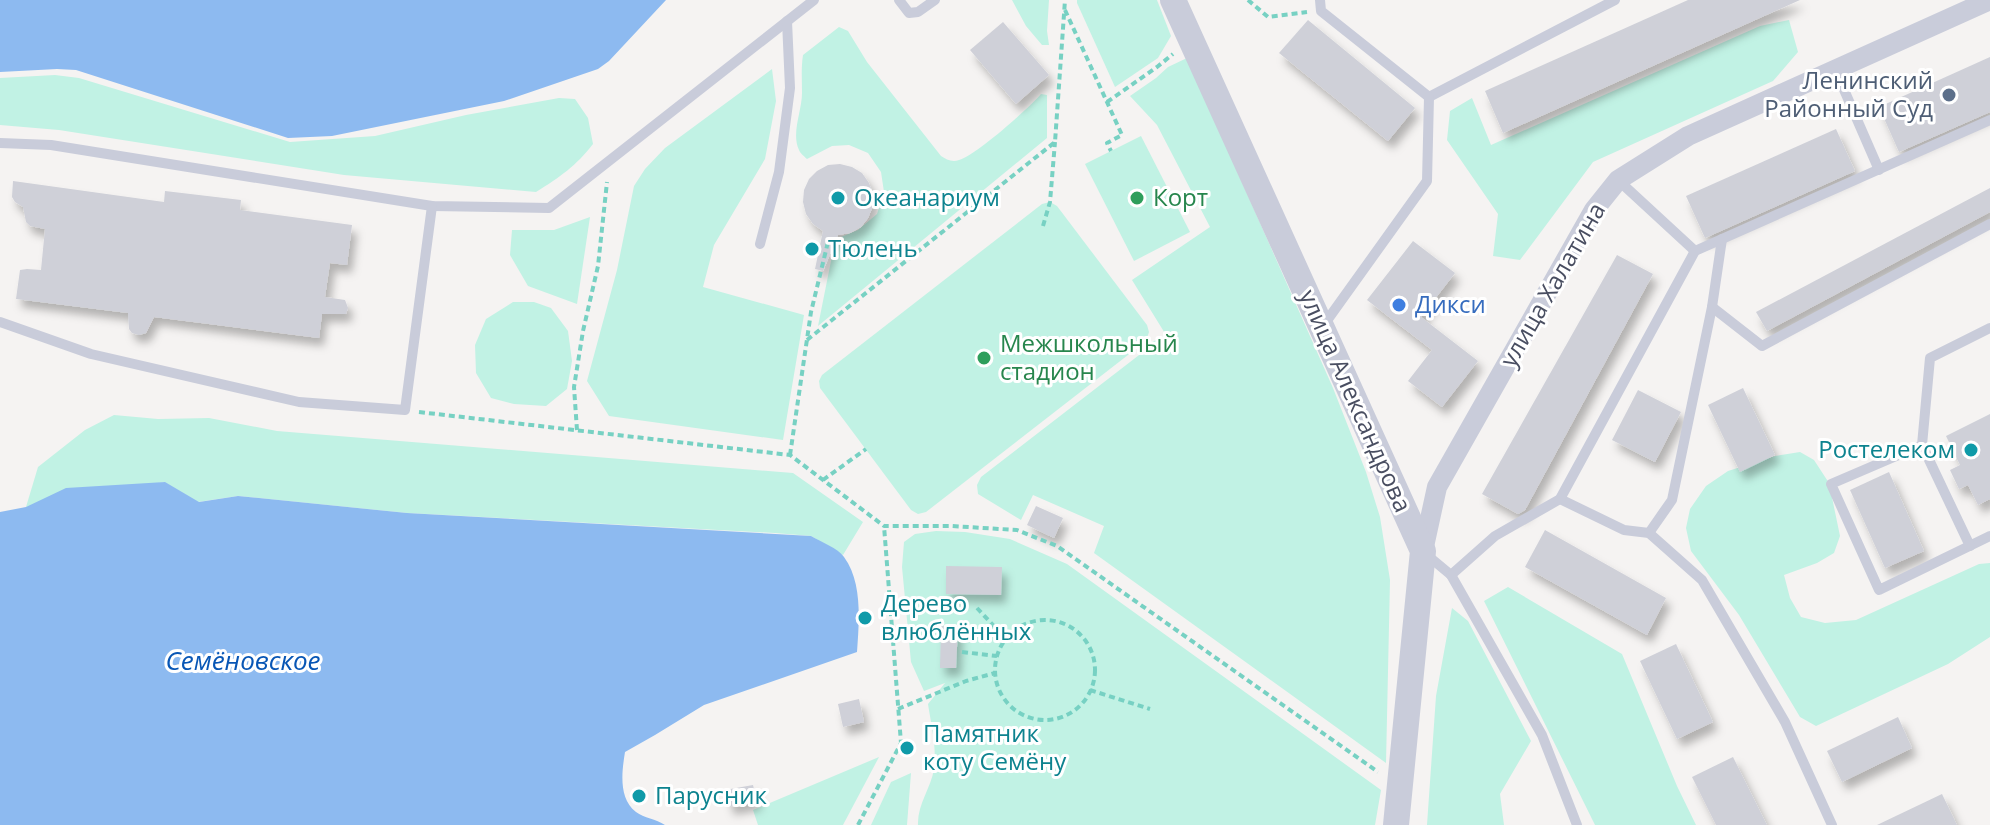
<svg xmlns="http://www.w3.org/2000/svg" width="1990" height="825" font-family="'Open Sans',sans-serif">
  <defs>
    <filter id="shadow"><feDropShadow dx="5" dy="8" stdDeviation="4" flood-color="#0004"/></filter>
  </defs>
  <rect width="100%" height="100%" fill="#f5f3f2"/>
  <g fill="#c1f2e4">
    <path d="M1012 0H1049L1047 31 1049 45H1042L1026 26Z"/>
    <path d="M1077 0H1157L1171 36 1158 58 1115 87 1077 3Z"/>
    <path d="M1789 20 1798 52 1773 81 1593 162 1520 260 1493 256 1498 214 1447 140 1450 111 1472 98 1491 145 1760 26Z"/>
    <path d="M839 27 848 31 867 62 941 156C946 159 952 163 959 160 976 155 1028 109 1041 94L1047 95V138L818 326 834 246 841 237 858 230 877 214 884 192 881 172 868 153 849 145 832 146 807 159C805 157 800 153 799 150 791 133 802 111 802 93 802 80 801 68 803 55Z"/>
    <path d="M1187 58 1333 388 1366 472 1380 517 1390 580 1386 763 1094 553 1104 526 1033 495 1021 520 978 494 977 485 981 477 1143 352 1152 342 1166 335 1132 280 1210 227 1157 125 1130 96 1156 78 1168 67Z"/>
    <path d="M772 69 776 101 765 159 714 245 703 287 804 315 783 440 609 416 587 381 617 270 634 186 645 169 665 148Z"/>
    <path d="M55 75 79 78 290 142 375 136 466 115 559 98 575 99 588 118 593 144C576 166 560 177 536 192L344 175 59 130 0 125V78Z"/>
    <path d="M1141 136 1190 232 1134 261 1085 164Z"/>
    <path d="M1050 202 1057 206 1147 325 1149 332 1146 341 926 512 918 514 911 510 820 388 819 381 822 375 1042 204Z"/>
    <path d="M590 217 577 304 528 286 510 255 512 230H554Z"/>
    <path d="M513 302H534L551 308 568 331 572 361 567 389 546 406 514 404 491 398 476 373 475 345 486 319Z"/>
    <path d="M114 415 158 419 209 418 277 431 793 473 863 522 843 555 811 536 775 533 407 513 238 496 198 502 164 482 26 507 38 467 85 430Z"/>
    <path d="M1800 452 1814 460 1829 483 1840 536 1834 553 1817 563 1784 575 1790 598 1801 617 1825 623 1856 620 1979 564 1990 563V637L1948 664 1816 726 1800 717 1739 615 1691 551 1686 528 1690 509 1706 486 1728 471 1775 456Z"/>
    <path d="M936 531 965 532 1010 539 1067 564 1381 790 1375 825H918C917 805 931 788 934 769 937 748 931 724 928 704L945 683 924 691 911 662 902 567 904 542 915 534Z"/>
    <path d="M1508 587 1622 654 1677 786 1696 825H1595L1484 601Z"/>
    <path d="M1452 608 1468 621 1531 741 1500 794 1504 825H1427L1436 696Z"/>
    <path d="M879 757 843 825H758L753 810Z"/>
    <path d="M911 773 907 825H871L891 782Z"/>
  </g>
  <g fill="#8dbaf0">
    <path d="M0 0H666L609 61 598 69 504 101 332 136 288 138 76 70 57 69 0 72Z"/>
    <path d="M165 482 199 502 238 496 407 513 811 536C821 542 838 548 844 557 863 583 859 622 857 652L704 705 655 735 625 752C622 771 618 798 636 812 644 818 656 819 665 825H0V512L26 507 66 488Z"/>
  </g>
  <g fill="#cfd0d8" filter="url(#shadow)">
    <path d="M1688 0H1800L1503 133 1485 91Z"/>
    <path d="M1308 20 1415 108 1388 141 1279 53Z"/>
    <path d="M1003 22 1049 75 1016 104 970 50Z"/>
    <path d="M1990 57V112L1899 152 1879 107Z"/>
    <path d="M1836 129 1855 171 1705 238 1686 196Z"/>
    <path d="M840 164 852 167 862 173 869 183 873 194V206L868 218 861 227 850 233 838 235 823 271 815 269 823 231 813 224 806 214 803 202 804 190 809 179 817 171 828 165Z"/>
    <path d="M13 181 164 202 165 191 241 200 240 210 352 225 347 265 330 263 325 297 345 300 348 308 346 314H322L319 338 154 317 146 333 139 335 132 333 129 329 128 313 16 299 20 270 27 269 41 270 45 229 30 226 26 222 23 207 15 202 12 197Z"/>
    <path d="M1990 188V212L1767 331 1756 312Z"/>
    <path d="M1413 241 1455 273 1421 317 1478 361 1442 407 1408 381 1432 350 1367 300Z"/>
    <path d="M1617 255 1653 274 1525 510 1518 514 1482 494Z"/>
    <path d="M1743 388 1775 455 1740 472 1708 405Z"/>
    <path d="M1638 390 1681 412 1655 462 1612 440Z"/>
    <path d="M1990 414V499L1978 505 1968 485 1959 489 1950 470 1960 465 1946 436Z"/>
    <path d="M1889 472 1924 551 1885 568 1850 490Z"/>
    <path d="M1036 506 1063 518 1054 538 1027 525Z"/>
    <path d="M1545 530 1666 598 1647 635 1525 567Z"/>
    <path d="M946 566 1002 567 1001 595 946 594Z"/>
    <path d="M941 626 958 627 956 668H940Z"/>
    <path d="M1676 644 1713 722 1677 739 1640 661Z"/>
    <path d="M859 699 864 722 843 727 838 704Z"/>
    <path d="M1898 717 1912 748 1842 782 1827 751Z"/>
    <path d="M1733 757 1767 825H1716L1692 777Z"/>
    <path d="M753 785 757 802 729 807 725 790Z"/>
    <path d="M1942 794 1957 825H1877Z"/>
  </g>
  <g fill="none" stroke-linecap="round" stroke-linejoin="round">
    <g stroke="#77d1c3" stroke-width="4" stroke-dasharray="6 4" stroke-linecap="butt">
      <path d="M1248 0 1268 17 1307 12"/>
      <path d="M1065 10 1122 135 1107 143 1111 151"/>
      <path d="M1107 102 1157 67 1173 54"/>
      <path d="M1043 226 1050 202 1055 142"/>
      <path d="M807 340 1055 142 1065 0"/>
      <path d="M419 412 790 455 884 526H951L1017 530 1057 546 1378 772"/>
      <path d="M577 430 574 387 583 331 598 266 607 182"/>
      <path d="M790 455 811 312 828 242"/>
      <path d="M823 480 866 449"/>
      <path d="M977 608 1006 639"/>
      <circle cx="1045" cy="670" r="50"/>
      <path d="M962 652 997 656"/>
      <path d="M1090 690 1150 709"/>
      <path d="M898 709 966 681 995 673"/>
      <path d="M858 825 901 743 884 526"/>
    </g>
    <g stroke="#c9ccda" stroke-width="10">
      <path d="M899 0 909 13 918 12 935 0"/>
      <path d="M1320 0 1321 11 1429 97 1615 0"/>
      <path d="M1835 69 1879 170"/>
      <path d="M0 143 51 145 432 206 549 208 814 0"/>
      <path d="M1618 180 1695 251"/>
      <path d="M760 244 779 172 790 88 787 21"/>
      <path d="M1712 307 1762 346 1990 224"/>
      <path d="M0 322 91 354 299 402 405 410 432 206"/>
      <path d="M1323 326 1427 181 1429 97"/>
      <path d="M1990 328 1930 358 1922 445 1831 484 1879 590 1990 536"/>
      <path d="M1922 445 1970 546"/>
      <path d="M1560 499 1624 530 1649 533 1702 580 1785 722 1832 825"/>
      <path d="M1649 533 1672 500 1712 307 1722 239"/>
      <path d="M1427 555 1451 575 1495 536 1560 499 1695 251 1990 120"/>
      <path d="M1451 575 1542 735 1577 825"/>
    </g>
    <path stroke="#c9ccda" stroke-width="20" d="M1423 551 1437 487 1594 210 1618 180 1688 136 1990 0"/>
    <path stroke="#c9ccda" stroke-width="26" d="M1173 0 1423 551 1396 825"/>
  </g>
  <circle fill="#5c6f8a" stroke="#fff" stroke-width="3" cx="1949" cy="95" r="8"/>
  <g fill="#0f9aa8" stroke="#fff" stroke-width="3">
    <circle cx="838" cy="198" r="8"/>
    <circle cx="812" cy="249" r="8"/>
    <circle cx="1971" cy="450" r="8"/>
    <circle cx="865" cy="618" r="8"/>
    <circle cx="907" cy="748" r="8"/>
    <circle cx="639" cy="796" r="8"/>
  </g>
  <g fill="#2e9e5b" stroke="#fff" stroke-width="3">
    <circle cx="1137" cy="198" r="8"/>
    <circle cx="984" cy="358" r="8"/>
  </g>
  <circle fill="#3f7fe0" stroke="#fff" stroke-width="3" cx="1399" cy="305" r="8"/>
  <g text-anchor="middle" stroke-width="6" stroke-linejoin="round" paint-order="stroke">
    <g font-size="24" fill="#4e5e75" stroke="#fff" text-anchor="end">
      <text x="1933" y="89">Ленинский<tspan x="1933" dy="28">Районный Суд</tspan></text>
    </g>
    <g font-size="24" fill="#0d838f" stroke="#fff" text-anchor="start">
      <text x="854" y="206">Океанариум</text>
      <text x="828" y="257">Тюлень</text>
      <text x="1955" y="458" text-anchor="end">Ростелеком</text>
      <text x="881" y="612">Дерево<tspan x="881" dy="28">влюблённых</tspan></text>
      <text x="923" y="742">Памятник<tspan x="923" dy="28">коту Семёну</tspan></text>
      <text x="655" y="804">Парусник</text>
    </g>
    <g font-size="24" fill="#27864d" stroke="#fff" text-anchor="start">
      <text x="1153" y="206">Корт</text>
      <text x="1000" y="352">Межшкольный<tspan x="1000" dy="28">стадион</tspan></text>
    </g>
    <g font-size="24" fill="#494e61" stroke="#fff">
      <text transform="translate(1553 285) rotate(-60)" y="8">улица Халатина</text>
      <text transform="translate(1355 401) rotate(66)" y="8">улица Александрова</text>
    </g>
    <g font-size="24" fill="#366cbe" stroke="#fff" text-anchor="start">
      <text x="1415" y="313">Дикси</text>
    </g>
    <g font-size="26" font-style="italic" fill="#0856b5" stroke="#fff">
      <text x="243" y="670">Семёновское</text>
    </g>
  </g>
</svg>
